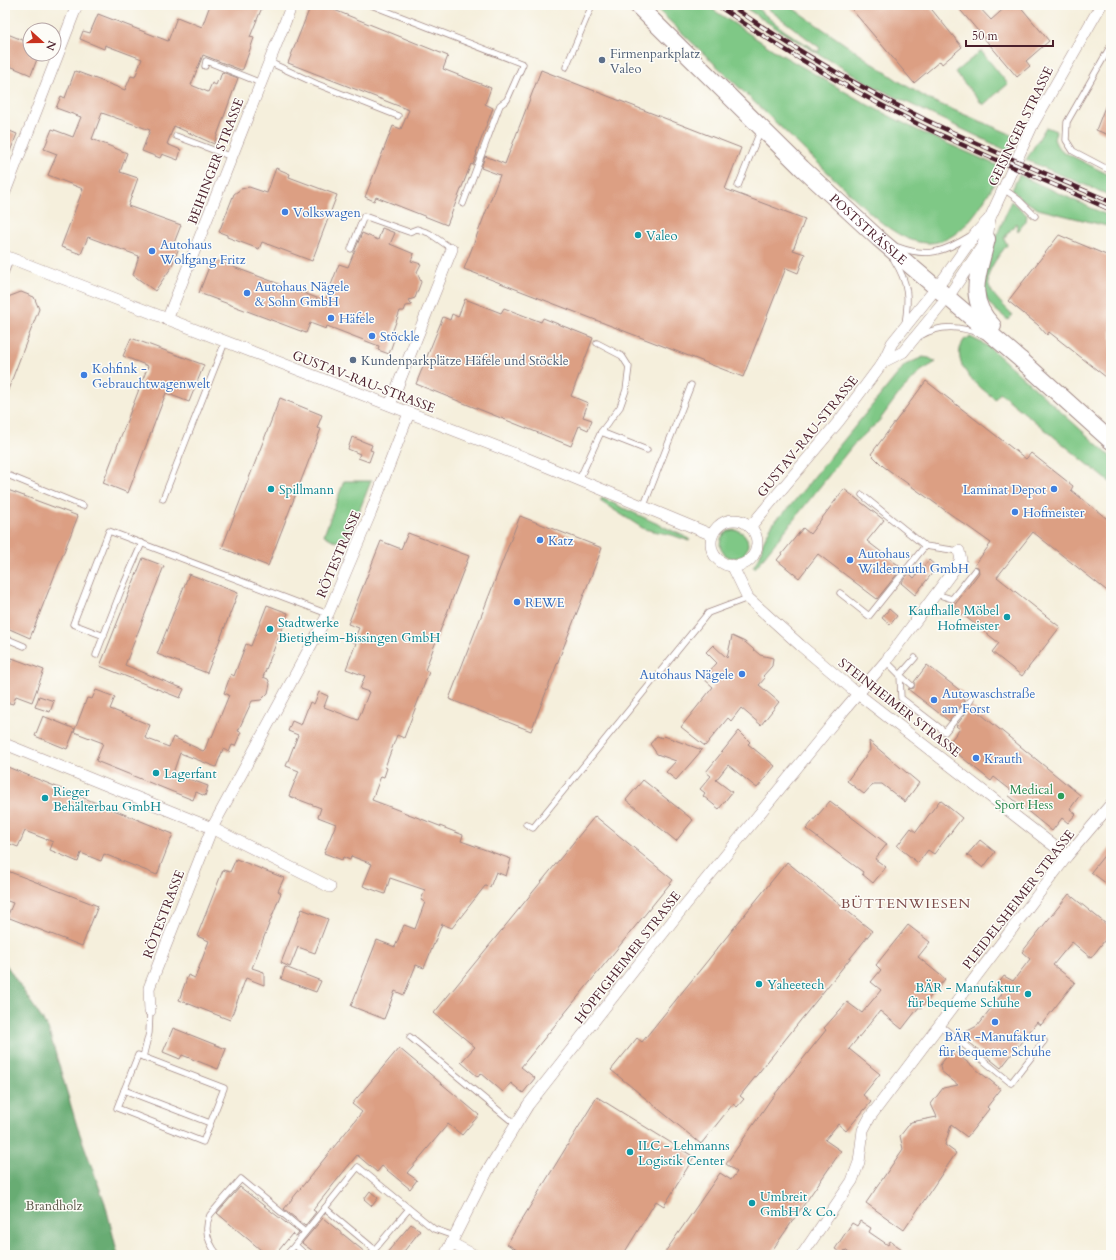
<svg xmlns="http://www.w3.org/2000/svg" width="1116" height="1260" font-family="Cardo,serif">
  <rect width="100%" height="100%" fill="#fdfcf7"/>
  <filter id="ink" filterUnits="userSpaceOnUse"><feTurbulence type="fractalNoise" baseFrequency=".025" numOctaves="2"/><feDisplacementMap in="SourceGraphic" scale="8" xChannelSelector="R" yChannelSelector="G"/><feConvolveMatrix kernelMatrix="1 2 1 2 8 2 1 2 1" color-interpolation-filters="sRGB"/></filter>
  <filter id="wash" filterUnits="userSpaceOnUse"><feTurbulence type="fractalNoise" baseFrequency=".012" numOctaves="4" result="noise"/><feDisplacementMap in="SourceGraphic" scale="16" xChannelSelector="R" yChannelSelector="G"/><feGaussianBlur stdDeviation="0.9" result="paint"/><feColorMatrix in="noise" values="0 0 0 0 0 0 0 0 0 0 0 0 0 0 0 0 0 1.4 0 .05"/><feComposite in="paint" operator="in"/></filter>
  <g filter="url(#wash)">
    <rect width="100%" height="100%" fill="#f5efdc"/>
    <g fill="#7fc886" stroke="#647458">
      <path d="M653 5H706L775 51 868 105 919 131 1003 168C978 212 950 269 892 230 882 224 874 216 866 209Z"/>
      <path d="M741 5H753L785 31 818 52 820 48 763 5H788L900 82 930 100 1008 133 1013 137 1015 142 1010 152 877 88 785 34Z"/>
      <path d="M981 51 1008 84 983 105 955 72Z"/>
      <path d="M1046 127 1056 131 1054 139 1057 146 1064 152 1111 176V196L1026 160Z"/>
      <path d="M1019 175 1111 217V227L1038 209 1020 198 1012 190Z"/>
      <path d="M1011 201 1027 215 1026 221 1018 231 1016 223 1004 238 1007 245C980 279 982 285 1012 314L1008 320C1001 314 990 307 986 298 977 274 1002 225 1011 201Z"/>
      <path d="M970 337 988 346 1111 457V483L1000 393 995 399C978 386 948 364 964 340Z"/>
      <path d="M923 357 929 358 936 362 921 371 898 395 879 421 853 445 764 557 755 568 753 567 760 556 763 542 768 532 776 519 787 510 905 365Z"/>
      <path d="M344 481H371L350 534 336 542 324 535Z"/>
      <path d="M602 498 690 539 689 541 672 535 644 529 600 501Z"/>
      <circle cx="734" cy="544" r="14"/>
    </g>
    <path fill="#67ac73" stroke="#58664f" d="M5 963 48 1028 77 1126 105 1203 118 1255H5Z"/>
    <g id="blocks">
      <g fill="#dc9f83">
        <path d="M210 5H263L250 37 254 38 243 69 241 70 203 55 191 85 208 92 212 83 216 85 218 80 219 81 222 72 238 78 214 144 174 126 167 144 181 150 178 160 162 154 160 158 142 151 150 130 102 113 92 139 127 153 120 172 138 178 128 206 181 225 174 243 180 245 171 268 155 291 133 275 139 256 88 237 81 254 61 247 83 189 48 175 57 154 44 149 52 129 73 137 81 117 56 108 61 96 65 98 75 71 125 90 131 76 135 77 142 59 105 45 104 49 80 39 83 31 90 33 98 14 168 41 177 17 202 27Z"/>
        <path d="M311 5H322L448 56 443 69 491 88 485 104 493 108 476 153H477L473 165 471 164 447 225 376 197 374 201 365 197 393 126 401 129 409 110 288 63Z"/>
        <path d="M848 5H928L962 47 942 64 940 61 914 83Z"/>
        <path d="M956 5H977L991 20 1008 5H1019L1049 41 1026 61 1030 66 1017 77Z"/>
        <path d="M5 33 30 43V54H39L31 75 5 64Z"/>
        <path d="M541 70 741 148 725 189 805 219 793 250 805 254 798 273 786 268 743 377 464 269 500 175 481 168 485 156 505 164Z"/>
        <path d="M1110 94H1111V136L1096 130Z"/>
        <path d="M5 129 17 134 5 164Z"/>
        <path d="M276 168 290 174 289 177 337 195 312 261 262 242 259 249 227 237V235L219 232 234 194 241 189 249 187 267 193Z"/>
        <path d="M382 228 395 233 390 244 414 254 411 261 421 264 417 272 421 282 415 298 409 300 412 305 406 306 404 311H400L392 333 396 334 389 354 378 350 379 346 327 326 326 329 310 323 306 333 199 293 212 259 325 301 339 264 348 267 362 233 378 240Z"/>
        <path d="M1059 235 1111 257V381L1049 332 1047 335 1038 325 1008 301Z"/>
        <path d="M21 292 34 297 39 309 6 395 5 305 8 297Z"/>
        <path d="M465 299 501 313 504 308 541 322 543 318 593 338 571 396 588 403 583 417 592 420 588 430 579 426 571 446 416 384 443 317 450 320 452 314 458 317Z"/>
        <path d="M131 338 204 365 189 402 166 393 128 493 103 483 148 366 123 356Z"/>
        <path d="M926 381 1026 459 1031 453 1073 486 1071 490 1111 522V594L1033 532 997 577 1060 627 1022 676 992 652 999 643 953 607 979 573 978 567 974 566 991 543 883 466 871 454Z"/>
        <path d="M280 398 322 415 317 428 321 429 268 566 222 548Z"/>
        <path d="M352 437 372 445 370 450 373 451 369 462 358 458 360 454 348 449Z"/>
        <path d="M5 489 78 516 30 638 5 627Z"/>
        <path d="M844 489 884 520 867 541 902 568 877 599 818 554 799 578 777 560 803 528 810 534Z"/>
        <path d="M520 516 602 548 531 731 449 699Z"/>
        <path d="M408 533 469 556 425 670 429 672 404 738 397 735 385 767 387 768 384 777 381 776 372 800 463 835 461 841 511 859 506 876 496 872 490 887 485 886 452 928 442 924 424 968 416 965 404 995 395 991 384 1019 351 1006 377 940 395 947 404 925 415 929 425 902 421 900 425 890 390 878 385 894 363 886 372 864 351 856 350 860 343 857 342 860 324 853 336 824 318 817 321 808 289 796 299 771 286 766 298 735 288 731 292 721 301 725 310 702 314 704 319 692 328 696 324 707 358 720 369 692 360 689 365 676 346 669 356 643 353 642 359 628 348 624 381 541 401 549Z"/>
        <path d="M143 558 164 566 125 665 184 689 180 698 100 666Z"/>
        <path d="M929 560 937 567 915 595 901 583 909 573 914 578Z"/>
        <path d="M189 574 238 593 207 673 157 654Z"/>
        <path d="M267 605 288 613 263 677 268 679 270 684 268 693 261 700 252 701 238 731 241 732 235 746 232 745 229 752 223 749 216 767 180 753 173 773 208 786 205 796 196 792 193 800 96 761 103 743 74 732 87 698 92 699 96 690 115 697 110 709 113 710 150 725 145 738 169 747 173 737 203 751 205 749 210 736 212 737 229 695 224 693 231 674 234 676 246 644 251 646Z"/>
        <path d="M889 609 897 616 890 625 882 618Z"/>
        <path d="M732 636 745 642 760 655 773 658 772 666 763 676 765 678 759 685 779 702 761 725 741 708 731 721 728 718 705 746 681 727 713 687 703 678 717 663 706 652 713 645 727 658Z"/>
        <path d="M12 658 44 670 32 702 16 696 13 704 5 702V675Z"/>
        <path d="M927 665 966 695 963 700 965 701 949 721 908 689 914 688V682Z"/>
        <path d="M39 696 54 701 50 712 35 707Z"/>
        <path d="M971 706 1080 795 1070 809 1076 814 1068 823 1062 818 1052 831 1008 795 1012 791 994 777 991 781 947 745 960 729 956 726Z"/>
        <path d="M43 716 75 729 67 749 35 736Z"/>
        <path d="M739 731 750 742 748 744 775 766 757 788 728 765 716 780 732 792 719 809 703 796 705 793 700 789 711 776 706 772Z"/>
        <path d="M657 736 662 738 664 736 702 750 676 780 666 772 676 761 657 754 650 744Z"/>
        <path d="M869 741 919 783 905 802 882 784H873L864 794 847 781 870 750Z"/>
        <path d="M5 766 173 834 157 875 104 854 101 861 81 853 78 862 50 850 53 842 25 831 18 847 5 842Z"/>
        <path d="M643 780 693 820 676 841 626 800Z"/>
        <path d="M940 800 962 818 934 854 928 850 918 863 897 846 911 828 916 832Z"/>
        <path d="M830 801 887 844 875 859 886 867 873 883 862 874 863 872 806 829Z"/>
        <path d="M595 816 673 880 521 1067 535 1078 523 1093 511 1083 503 1092 481 1073 478 1077 461 1062 475 1047 434 1013Z"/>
        <path d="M980 840 995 852 983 868 967 855Z"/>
        <path d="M1111 847V887L1091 872Z"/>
        <path d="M236 859 284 878 278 891 281 893 252 968 264 972V985L246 978 230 1020 179 1000 188 975 195 978 209 941 197 936 223 870 230 872Z"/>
        <path d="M787 862 872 931 740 1096 744 1099 737 1107 733 1104 701 1144 611 1070 637 1038 642 1042Z"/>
        <path d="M5 870 98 906 82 946 7 917 13 903 5 900Z"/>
        <path d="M1069 894 1111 928V932L1091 958 1072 942 1053 965 1075 982 1041 1025 1037 1022 1001 1068 960 1035 977 1026 1002 994 995 988 1004 976 1013 981 1030 959 1022 952Z"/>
        <path d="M302 909 328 919 315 953 298 947 290 967 281 963Z"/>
        <path d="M908 925 930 942 918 957 945 979 921 1008 919 1007 902 1029 880 1011 849 1049 880 1074 863 1095 871 1102 846 1131 838 1124 825 1140 841 1151 769 1255H663L720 1173 731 1180 737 1172 726 1164 771 1099 826 1030 824 1028 847 1002 862 1013 881 990 871 982 881 970 876 965Z"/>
        <path d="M285 967 321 981 316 992 281 979Z"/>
        <path d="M173 1028 226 1049 218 1069 182 1055 180 1059 163 1052Z"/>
        <path d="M399 1048 479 1115 462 1135 448 1124 407 1173 417 1180 410 1189 382 1166 377 1172 357 1155 313 1210 316 1212 305 1226 284 1209 362 1112 352 1104Z"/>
        <path d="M952 1050 1001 1089 987 1107 989 1109 967 1137 951 1125 945 1145 956 1153 904 1230 866 1203 903 1149 900 1136 911 1122 937 1117 931 1104 943 1088 958 1085 941 1071 940 1065Z"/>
        <path d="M597 1097 694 1157 664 1206 656 1201 623 1255H525L507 1244Z"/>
        <path d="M240 1187 299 1233 296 1237 292 1234 275 1255H257L261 1250 217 1213Z"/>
        <path d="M370 1191 378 1198 372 1206 364 1199Z"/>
        <path d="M323 1218 366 1253V1255H318L302 1243Z"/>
        <path d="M860 1221 871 1228 869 1232 888 1245 890 1241 902 1249 899 1255H852L845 1250 843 1254 835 1249 852 1223 857 1226Z"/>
        <path d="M411 1224 420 1231 401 1255H385Z"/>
      </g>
    </g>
  </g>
  <g filter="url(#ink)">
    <use href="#blocks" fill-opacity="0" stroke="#a08784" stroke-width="1"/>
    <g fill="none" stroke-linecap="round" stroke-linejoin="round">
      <g stroke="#a08784" stroke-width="7">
        <g id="lane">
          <path d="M371 5 523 64 507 100 500 105 463 204"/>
          <path d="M1111 45 1067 122 1066 140 1073 151 1111 171"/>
          <path d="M269 62 317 84 398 116"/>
          <path d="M205 66 206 61 261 83"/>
          <path d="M566 67 592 5"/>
          <path d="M176 136 232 157"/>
          <path d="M738 186 761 129"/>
          <path d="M1004 189 1019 200 1035 216"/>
          <path d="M898 247C927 258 944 252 970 236"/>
          <path d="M351 249 364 216 409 232 417 229 429 233 452 249"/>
          <path d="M894 260C909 284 909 298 905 324"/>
          <path d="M5 273 11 258"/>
          <path d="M920 336C941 324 961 326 983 335"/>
          <path d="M597 343 622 356 629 367 626 390 620 407 601 432"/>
          <path d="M5 474 83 506"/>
          <path d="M579 480 601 432 647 450"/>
          <path d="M163 499 225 342"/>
          <path d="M643 508 691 385"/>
          <path d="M925 546 959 551"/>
          <path d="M840 593 869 616 925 546 862 495"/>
          <path d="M936 594 952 599 975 570"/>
          <path d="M104 636 73 624 109 531 328 614"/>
          <path d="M5 638 24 646"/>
          <path d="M96 655 120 593 142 543"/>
          <path d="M886 661 900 675 901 698 945 732 971 700"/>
          <path d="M911 685 900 675 915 658"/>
          <path d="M526 824 533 828 708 613 748 598"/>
          <path d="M940 1025 1011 1083 1044 1041"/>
          <path d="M410 1037 515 1124"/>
          <path d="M138 1055 224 1088 203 1142 117 1108Z"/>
          <path d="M143 1057 149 1033 150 1011"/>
          <path d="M124 1090 210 1123"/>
          <path d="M325 1208 374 1249"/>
          <path d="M218 1255C208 1243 203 1230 210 1215L241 1179 305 1232"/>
          <path d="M286 1255 295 1245"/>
          <path d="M306 1255 295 1245 358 1167 434 1229 454 1236"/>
          <path d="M370 1255 408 1210"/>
        </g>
      </g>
      <g stroke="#a08784" stroke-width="12">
        <g id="street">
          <path d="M5 192 77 5"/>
          <path d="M5 256 526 458 712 535"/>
          <path d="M167 320 289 12 290 5"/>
          <path d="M883 362 903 352 948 297 987 239 990 218 1033 124 1101 5"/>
          <path d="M390 405 452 249"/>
          <circle cx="734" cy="543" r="23"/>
          <path d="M750 527 839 421 883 362 892 343 945 277 976 233 990 218"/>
          <path d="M732 565 748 598 800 645 858 694 1067 856"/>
          <path d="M5 744 212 828 330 887"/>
          <path d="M150 1011 149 988 212 828 328 614 371 512 409 413"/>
          <path d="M451 1243 474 1255"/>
          <path d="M445 1255 487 1172 528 1105 682 909 834 722 886 661 961 560 959 551"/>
          <path d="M802 1255 852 1181 859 1162 863 1130 870 1117 1067 856 1111 804"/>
        </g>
      </g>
      <g stroke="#a08784" stroke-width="18">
        <g id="secondary">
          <path id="s1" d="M637 5 802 168 879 239 1020 359 1111 441"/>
          <path d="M987 239C979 273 965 298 993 326"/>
        </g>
      </g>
      <use href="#lane" stroke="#fff" stroke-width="5.5"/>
      <use href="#street" stroke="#fff" stroke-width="11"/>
      <use href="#secondary" stroke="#fff" stroke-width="16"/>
      <g stroke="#4a1f2b" stroke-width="4.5">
        <g id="rail">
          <path d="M717 5C782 50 850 90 920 125 983 156 1048 181 1111 210"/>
          <path d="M730 5C792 48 858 87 926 120 987 149 1049 175 1111 202"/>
        </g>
      </g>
      <use href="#rail" stroke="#fdfcf7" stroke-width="3" stroke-dasharray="9" stroke-linecap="butt"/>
    </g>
  </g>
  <g fill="#5c6f8a" stroke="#fdfcf7" stroke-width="1.5">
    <circle cx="602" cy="60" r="4"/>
    <circle cx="353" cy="360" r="4"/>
  </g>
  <g fill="#3f7fe0" stroke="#fdfcf7" stroke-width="1.5">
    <circle cx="285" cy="212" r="4"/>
    <circle cx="152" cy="251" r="4"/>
    <circle cx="247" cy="293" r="4"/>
    <circle cx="331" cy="318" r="4"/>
    <circle cx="372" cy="336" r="4"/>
    <circle cx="84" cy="375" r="4"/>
    <circle cx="1054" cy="489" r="4"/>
    <circle cx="1015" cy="512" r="4"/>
    <circle cx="540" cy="540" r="4"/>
    <circle cx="850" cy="560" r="4"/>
    <circle cx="517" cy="602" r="4"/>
    <circle cx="742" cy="674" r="4"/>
    <circle cx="934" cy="700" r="4"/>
    <circle cx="976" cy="758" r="4"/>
    <circle cx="995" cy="1022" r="4"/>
  </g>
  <g fill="#0f9aa8" stroke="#fdfcf7" stroke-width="1.5">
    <circle cx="638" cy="235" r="4"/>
    <circle cx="271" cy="489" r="4"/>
    <circle cx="1007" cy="617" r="4"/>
    <circle cx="270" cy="629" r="4"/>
    <circle cx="156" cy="773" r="4"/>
    <circle cx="45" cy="798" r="4"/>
    <circle cx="759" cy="984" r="4"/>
    <circle cx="1028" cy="994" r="4"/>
    <circle cx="630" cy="1152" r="4"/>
    <circle cx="752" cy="1203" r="4"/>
  </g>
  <circle fill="#2e9e5b" stroke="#fdfcf7" stroke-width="1.5" cx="1061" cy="796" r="4"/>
  <g text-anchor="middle" stroke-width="3" stroke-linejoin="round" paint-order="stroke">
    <g font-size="13" fill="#4e5e75" stroke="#fdfcf7" text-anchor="start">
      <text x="610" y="58">Firmenparkplatz<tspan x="610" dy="15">Valeo</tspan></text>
      <text x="361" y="365">Kundenparkplätze Häfele und Stöckle</text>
    </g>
    <g font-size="13" fill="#4a1f2b" stroke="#fdfcf7">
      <text transform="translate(1020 126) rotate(-64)" y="5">GEISINGER STRASSE</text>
      <text transform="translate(215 161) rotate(-69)" y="5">BEIHINGER STRASSE</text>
      <text dy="5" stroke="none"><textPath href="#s1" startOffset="322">POSTSTRÄSSLE</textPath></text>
      <text transform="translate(364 381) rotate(21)" y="5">GUSTAV-RAU-STRASSE</text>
      <text transform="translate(807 436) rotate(-51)" y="5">GUSTAV-RAU-STRASSE</text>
      <text transform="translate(338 554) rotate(-67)" y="5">RÖTESTRASSE</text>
      <text transform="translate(900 707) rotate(38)" y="5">STEINHEIMER STRASSE</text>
      <text transform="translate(1018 899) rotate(-52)" y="5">PLEIDELSHEIMER STRASSE</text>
      <text transform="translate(163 914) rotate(-69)" y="5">RÖTESTRASSE</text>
      <text transform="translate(627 957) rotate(-52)" y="5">HÖPFIGHEIMER STRASSE</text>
    </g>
    <g font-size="13" fill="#366cbe" stroke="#fdfcf7" text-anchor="start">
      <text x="293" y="217">Volkswagen</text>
      <text x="160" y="249">Autohaus<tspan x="160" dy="15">Wolfgang Fritz</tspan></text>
      <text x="255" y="291">Autohaus Nägele<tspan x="255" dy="15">&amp; Sohn GmbH</tspan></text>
      <text x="339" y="323">Häfele</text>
      <text x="380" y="341">Stöckle</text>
      <text x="92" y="373">Kohfink -<tspan x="92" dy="15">Gebrauchtwagenwelt</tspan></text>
      <text x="1046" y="494" text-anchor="end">Laminat Depot</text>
      <text x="1023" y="517">Hofmeister</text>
      <text x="548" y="545">Katz</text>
      <text x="858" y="558">Autohaus<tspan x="858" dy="15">Wildermuth GmbH</tspan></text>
      <text x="525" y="607">REWE</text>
      <text x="734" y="679" text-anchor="end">Autohaus Nägele</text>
      <text x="942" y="698">Autowaschstraße<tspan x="942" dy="15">am Forst</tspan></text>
      <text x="984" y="763">Krauth</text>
      <text x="995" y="1041" text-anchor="middle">BÄR -Manufaktur<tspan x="995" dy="15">für bequeme Schuhe</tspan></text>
    </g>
    <g font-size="13" fill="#0d838f" stroke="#fdfcf7" text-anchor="start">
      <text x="646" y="240">Valeo</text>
      <text x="279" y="494">Spillmann</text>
      <text x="999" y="615" text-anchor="end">Kaufhalle Möbel<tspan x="999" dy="15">Hofmeister</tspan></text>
      <text x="278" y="627">Stadtwerke<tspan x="278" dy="15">Bietigheim-Bissingen GmbH</tspan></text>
      <text x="164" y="778">Lagerfant</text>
      <text x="53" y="796">Rieger<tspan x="53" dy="15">Behälterbau GmbH</tspan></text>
      <text x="767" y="989">Yaheetech</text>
      <text x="1020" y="992" text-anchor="end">BÄR - Manufaktur<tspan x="1020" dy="15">für bequeme Schuhe</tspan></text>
      <text x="638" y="1150">ILC - Lehmanns<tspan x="638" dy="15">Logistik Center</tspan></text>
      <text x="760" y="1201">Umbreit<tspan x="760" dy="15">GmbH &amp; Co.</tspan></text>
    </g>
    <g font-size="13" fill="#27864d" stroke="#fdfcf7" text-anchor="end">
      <text x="1053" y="794">Medical<tspan x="1053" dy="15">Sport Hess</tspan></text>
    </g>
    <g font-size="13" fill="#5d5a4b" stroke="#fdfcf7">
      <text x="54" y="1210">Brandholz</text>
    </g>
    <g font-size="14" letter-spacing="1" fill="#7d4c4a" stroke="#fdfcf7">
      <text x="906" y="908">BÜTTENWIESEN</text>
    </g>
  </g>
  <rect width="1116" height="1260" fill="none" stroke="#fdfcf7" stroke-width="20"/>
  <g transform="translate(42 42) rotate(111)"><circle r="19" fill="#fdfcf7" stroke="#b5a4a5"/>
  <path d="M0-3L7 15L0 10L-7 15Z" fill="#c8321e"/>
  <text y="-6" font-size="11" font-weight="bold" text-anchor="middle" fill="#4a1f2b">N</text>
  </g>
  <path d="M966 40v6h87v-6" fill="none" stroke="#4a1f2b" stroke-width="2"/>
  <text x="972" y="40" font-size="12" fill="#4a1f2b" stroke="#fdfcf7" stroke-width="3" paint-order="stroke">50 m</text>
</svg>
